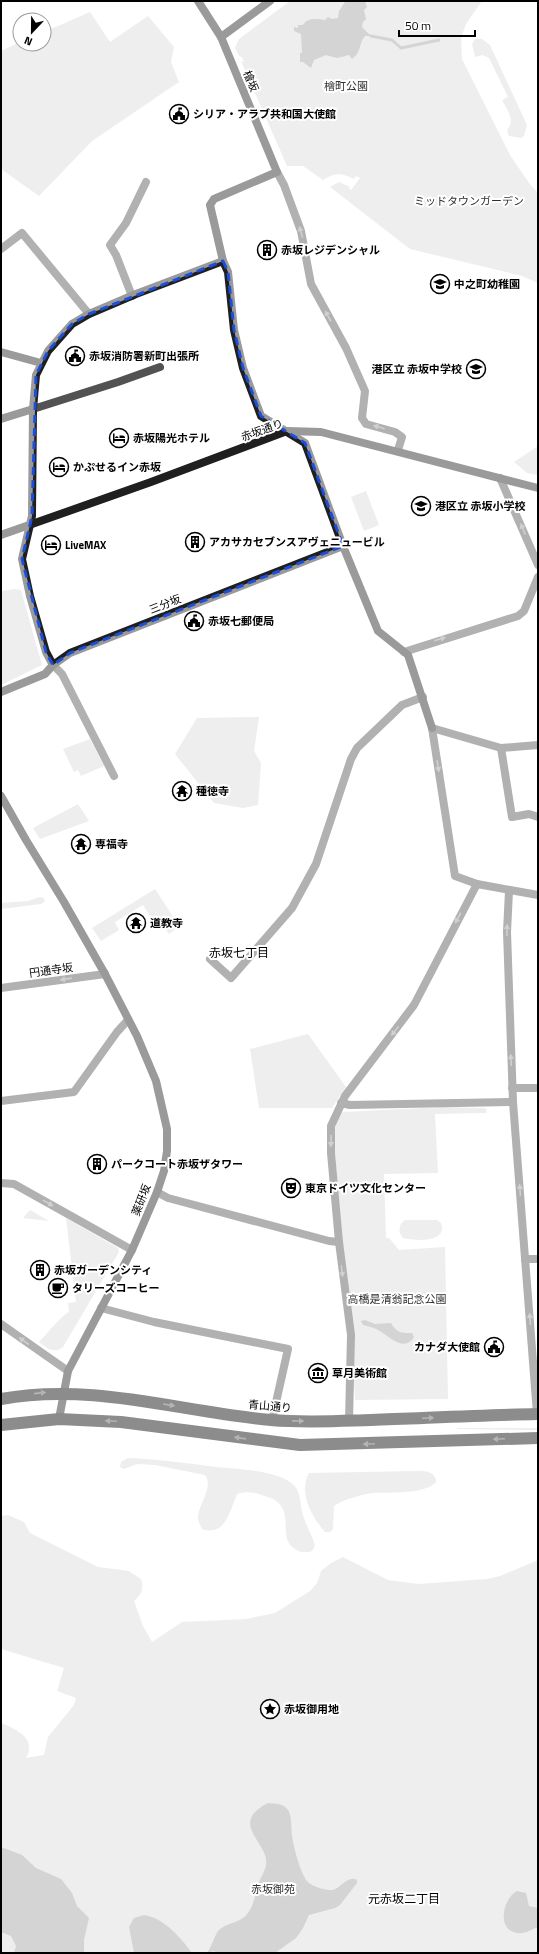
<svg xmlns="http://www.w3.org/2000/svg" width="539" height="1954" font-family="'Titillium Web','Noto Sans JP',sans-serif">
  <rect width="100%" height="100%" fill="#fff"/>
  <g fill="#d9d9d9">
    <path d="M290 1H482L466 24 461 38 462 59 510 155 529 183 538 193V283L522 276 410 249 330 187 339 182 350 187 349 189 351 190 360 178 356 176 354 179C342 173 335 172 323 180L303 166H287L241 61 244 62 242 57 239 56 235 48 239 39Z"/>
    <path d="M90 12 110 42 148 16 174 47 171 62 179 82 92 141 39 196 1 169V51L20 42V44H44V32Z"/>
    <path d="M475 39H482L490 45 527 125 524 136 521 138 509 136 507 130C516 120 507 110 502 100L508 97 489 58 483 55 475 57 472 44Z"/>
    <path d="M538 446V475L527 473 514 462Z"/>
    <path d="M366 491 379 525 364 531 351 497Z"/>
    <path d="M15 589 21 590 42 665 1 685V591Z"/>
    <path d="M259 717 254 751 261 763 258 805 243 808 214 803 175 754 197 718Z"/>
    <path d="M90 739 104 766 81 776 78 770 74 772 63 749Z"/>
    <path d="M78 804 89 821 40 839 33 828Z"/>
    <path d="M155 889 179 926 169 934 158 918 153 921 143 905 115 922 119 930 101 941 92 928Z"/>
    <path d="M40 897 44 898 45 901 41 904 1 909V903L28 901Z"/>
    <path d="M308 1034 346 1087 332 1108H259L250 1049Z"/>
    <path d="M442 1107 484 1108 487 1110 486 1113H479L435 1114 438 1173 384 1174 386 1238H389L399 1250 445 1247 448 1399 355 1400 353 1363 335 1154C335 1140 332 1122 343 1112Z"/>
    <path d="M30 1210 49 1221 23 1218Z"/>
    <path d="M66 1218 118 1248 119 1252 63 1347C54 1354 46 1348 39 1342 46 1335 62 1315 69 1312L68 1303 76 1302Z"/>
    <path d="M405 1220H437L441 1223C448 1243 416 1241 403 1238 398 1232 398 1225 405 1220Z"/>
    <path d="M457 1428H538V1430L457 1429Z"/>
    <path d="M128 1458C157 1459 186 1463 216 1467 236 1469 272 1470 290 1482 303 1491 299 1505 304 1518 307 1528 312 1534 315 1546L312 1551C303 1555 291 1550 287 1539 284 1526 289 1510 276 1501 273 1498 266 1497 262 1495 254 1492 245 1491 237 1494 230 1511 225 1537 202 1529 200 1525 198 1521 198 1517 199 1503 214 1487 205 1475L155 1465 137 1464 124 1469 120 1467 121 1462Z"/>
    <path d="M417 1471C425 1471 436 1471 436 1482 424 1495 390 1492 372 1493 360 1495 345 1499 334 1506L333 1529 330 1532H325C312 1517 298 1493 309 1473Z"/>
    <path d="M8 1515 24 1522 30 1533 98 1567 129 1571 141 1579C144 1589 142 1594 134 1601L143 1626 152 1642 182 1622 246 1619 275 1613 310 1591 317 1583 321 1571 331 1563 343 1557 388 1580 418 1584 487 1579 500 1576 538 1560V1953H1V1723C11 1727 31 1735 29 1749 29 1752 27 1756 26 1758L44 1755 48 1737 74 1705 76 1698 57 1691 64 1668 1 1649V1516Z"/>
  </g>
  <g fill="#a0a0a0">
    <path d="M351 1H365L367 7 364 10 366 19 363 22 362 27 371 36H365C358 44 362 52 352 59L349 55 337 58 326 55 314 60 311 68 303 62H300V53H302L301 34 294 31V27L298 28V25H303C308 17 317 19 325 20L328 17 332 19 338 18 339 11 345 2Z"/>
    <path d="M365 1320 375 1324 391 1323C397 1333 401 1333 412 1333L414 1337C403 1354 388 1334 376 1329 372 1327 367 1326 363 1325L361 1321Z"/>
    <path d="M268 1803C276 1804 283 1803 288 1810 292 1816 291 1827 292 1835 293 1845 301 1877 309 1883 314 1887 327 1891 333 1890 341 1888 348 1875 357 1880V1883L340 1905 335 1908 309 1915 303 1928 296 1938 275 1953H217L214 1951 207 1953C212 1946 214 1937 218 1931 224 1924 236 1923 243 1918 254 1910 255 1894 259 1882 261 1877 265 1871 266 1865 270 1843 227 1824 268 1803Z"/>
    <path d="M1 1847 22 1855 36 1868 61 1879 72 1893 77 1906 89 1918 84 1940V1953H14L16 1946 11 1936 1 1932Z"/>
    <path d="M517 1891 526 1893 529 1906 538 1908V1927C531 1930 525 1934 517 1933 496 1930 503 1898 517 1891Z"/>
    <path d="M144 1915C164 1918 181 1938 192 1953H134L129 1927 134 1918Z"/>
  </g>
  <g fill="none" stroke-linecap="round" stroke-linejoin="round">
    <path stroke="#a0a0a0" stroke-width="3" d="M371 36 392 40 401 48 439 40"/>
    <g stroke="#525252" stroke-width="8">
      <path d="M277 172 284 185 301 231 311 284 346 348 365 391 362 418 366 424 395 432 402 437 398 450"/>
      <path d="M1 249 22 233 89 314"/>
      <path d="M132 296 116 255 110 245 126 223 146 182"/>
      <path d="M33 409 118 382 160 367"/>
      <path d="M500 478 538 565"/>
      <path d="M404 652 518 616 524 611 538 577"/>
      <path d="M53 665 62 674 114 776"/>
      <path d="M538 745 501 748 432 728 455 876 477 884 538 895"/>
      <path d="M501 748 512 817 529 814 538 817"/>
      <path d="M509 891 507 932 513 1102 537 1414"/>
      <path d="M210 959 231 978 292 908 316 864 351 759 357 748 402 705 423 697"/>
      <path d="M1 988 105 974"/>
      <path d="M512 1088H538"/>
      <path d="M1 1101 74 1092 117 1032 128 1020"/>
      <path d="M341 1103 350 1105 513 1102"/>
      <path d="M1 1183 14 1184 132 1250"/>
      <path d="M157 1192 168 1198 329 1241 339 1242"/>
      <path d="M525 1259H538"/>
      <path d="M101 1308 154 1322 288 1349 272 1420"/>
      <path d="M1 1324 68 1371"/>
      <path d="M349 1421 351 1335 339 1242 331 1153V1126L345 1096 414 1005 477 884"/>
    </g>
    <g stroke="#1f1f1f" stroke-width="8">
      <path d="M198 1 221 37 277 172 214 199 210 205 223 261 228 272 234 330 243 368 261 416 305 443 343 546 378 631 408 655 432 728"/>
      <path d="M221 37 270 1"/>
      <path d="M1 352 41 363"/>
      <path d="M1 419 33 409"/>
      <path d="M1 535 151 482 287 431 321 432 538 488"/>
      <path d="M53 665 46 652 30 596 22 559 32 516 33 409 36 375 48 351 72 324 89 314 136 294 223 261"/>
      <path d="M1 692 45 674 53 665 70 653 343 546"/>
      <path d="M1 796 26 840 64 902 105 974 137 1036 156 1081 167 1129V1151L164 1171 157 1192 132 1250 68 1371 59 1419"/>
    </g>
    <g stroke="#000" stroke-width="12">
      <path d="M1 1399C92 1382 181 1412 271 1420 305 1423 338 1421 371 1420 427 1418 482 1415 538 1414"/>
      <path d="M1 1425 59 1419 121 1422 300 1445 538 1438"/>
    </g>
  </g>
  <defs><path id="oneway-solid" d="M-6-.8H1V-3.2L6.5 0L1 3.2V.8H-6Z"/></defs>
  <g fill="#979797">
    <use href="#oneway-solid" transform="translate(301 232) rotate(-106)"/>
    <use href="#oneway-solid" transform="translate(328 316) rotate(-119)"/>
    <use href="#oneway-solid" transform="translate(379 427) rotate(-164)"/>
    <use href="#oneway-solid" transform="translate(523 529) rotate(-113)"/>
    <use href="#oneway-solid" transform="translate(440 639) rotate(-17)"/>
    <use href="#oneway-solid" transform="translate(438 766) rotate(81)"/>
    <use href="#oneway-solid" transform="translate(458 918) rotate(119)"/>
    <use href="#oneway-solid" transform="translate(507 930) rotate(-90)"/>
    <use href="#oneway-solid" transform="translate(66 979) rotate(172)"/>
    <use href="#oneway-solid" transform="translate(395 1031) rotate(128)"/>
    <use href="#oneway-solid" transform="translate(511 1060) rotate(-93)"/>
    <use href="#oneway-solid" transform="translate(331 1141) rotate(92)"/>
    <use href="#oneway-solid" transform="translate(520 1190) rotate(-94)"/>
    <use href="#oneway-solid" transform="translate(48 1203) rotate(29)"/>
    <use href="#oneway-solid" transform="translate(342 1271) rotate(83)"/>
    <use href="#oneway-solid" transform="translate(530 1319) rotate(-94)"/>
    <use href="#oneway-solid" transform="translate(24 1341) rotate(-144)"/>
  </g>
  <g fill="#595959">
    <use href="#oneway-solid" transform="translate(40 1393) rotate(-6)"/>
    <use href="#oneway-solid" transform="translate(169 1405) rotate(9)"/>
    <use href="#oneway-solid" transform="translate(428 1418) rotate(-2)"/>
    <use href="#oneway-solid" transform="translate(111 1421) rotate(-177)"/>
    <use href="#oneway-solid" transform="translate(298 1421) rotate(1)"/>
    <use href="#oneway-solid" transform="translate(240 1438) rotate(-172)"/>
    <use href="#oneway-solid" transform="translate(499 1439) rotate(178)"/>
    <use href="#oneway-solid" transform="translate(369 1444) rotate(178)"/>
  </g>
  <path d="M0 0H539V1954H0ZM223 261 228 272 234 330 243 368 261 416 305 443 343 546 70 653 53 665 46 652 22 559 32 516 36 375 48 351 72 324 89 314Z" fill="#fff" fill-opacity=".55" fill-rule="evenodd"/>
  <path fill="none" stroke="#1d4ed8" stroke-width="3" stroke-dasharray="8 5" stroke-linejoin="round" d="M223 261 228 272 234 330 243 368 261 416 305 443 343 546 70 653 53 665 46 652 22 559 32 516 36 375 48 351 72 324 89 314Z"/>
  <defs>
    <g id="civic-ring" transform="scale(1)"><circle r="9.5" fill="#fff" stroke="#000" stroke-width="1.5"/><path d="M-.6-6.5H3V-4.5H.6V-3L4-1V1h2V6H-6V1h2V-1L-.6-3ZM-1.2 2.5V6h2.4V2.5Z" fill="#000"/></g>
    <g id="building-ring" transform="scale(1)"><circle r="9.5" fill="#fff" stroke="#000" stroke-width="1.5"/><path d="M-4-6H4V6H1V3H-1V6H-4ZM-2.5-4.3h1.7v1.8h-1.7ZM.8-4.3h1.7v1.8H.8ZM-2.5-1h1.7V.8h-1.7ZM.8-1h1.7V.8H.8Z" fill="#000"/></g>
    <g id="school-ring" transform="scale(1)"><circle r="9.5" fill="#fff" stroke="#000" stroke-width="1.5"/><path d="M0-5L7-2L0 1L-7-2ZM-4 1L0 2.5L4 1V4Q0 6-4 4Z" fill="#000"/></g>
    <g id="hotel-ring" transform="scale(1)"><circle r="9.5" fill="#fff" stroke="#000" stroke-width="1.5"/><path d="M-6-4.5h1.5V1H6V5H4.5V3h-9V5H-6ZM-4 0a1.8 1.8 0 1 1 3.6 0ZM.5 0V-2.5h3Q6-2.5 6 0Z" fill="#000"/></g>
    <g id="temple-ring" transform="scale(1)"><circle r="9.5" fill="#fff" stroke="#000" stroke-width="1.5"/><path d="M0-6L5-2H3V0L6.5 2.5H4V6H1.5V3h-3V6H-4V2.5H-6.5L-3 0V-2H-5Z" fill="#000"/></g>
    <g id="theatre-ring" transform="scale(1)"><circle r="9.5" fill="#fff" stroke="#000" stroke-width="1.5"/><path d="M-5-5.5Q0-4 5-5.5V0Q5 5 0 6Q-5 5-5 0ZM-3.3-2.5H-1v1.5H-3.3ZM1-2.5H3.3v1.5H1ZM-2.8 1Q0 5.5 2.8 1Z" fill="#000"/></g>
    <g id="cafe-ring" transform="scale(1)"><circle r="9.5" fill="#fff" stroke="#000" stroke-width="1.5"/><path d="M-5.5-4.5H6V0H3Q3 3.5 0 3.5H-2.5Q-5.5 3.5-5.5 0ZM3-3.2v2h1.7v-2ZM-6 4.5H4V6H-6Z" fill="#000"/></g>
    <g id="museum-ring" transform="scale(1)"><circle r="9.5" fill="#fff" stroke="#000" stroke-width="1.5"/><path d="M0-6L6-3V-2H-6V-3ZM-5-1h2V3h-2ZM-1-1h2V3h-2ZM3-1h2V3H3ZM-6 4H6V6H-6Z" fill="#000"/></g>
    <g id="sight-ring" transform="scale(1)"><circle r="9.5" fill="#fff" stroke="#000" stroke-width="1.5"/><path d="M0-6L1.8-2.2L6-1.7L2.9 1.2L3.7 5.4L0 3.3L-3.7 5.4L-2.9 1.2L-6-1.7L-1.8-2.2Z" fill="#000"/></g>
  </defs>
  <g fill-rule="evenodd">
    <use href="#civic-ring" x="179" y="114"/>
    <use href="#building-ring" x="267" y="250"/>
    <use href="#school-ring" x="440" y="284"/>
    <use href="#civic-ring" x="75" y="356"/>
    <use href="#school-ring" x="476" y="369"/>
    <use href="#hotel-ring" x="119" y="438"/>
    <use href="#hotel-ring" x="59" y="467"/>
    <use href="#school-ring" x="421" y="506"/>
    <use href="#building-ring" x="195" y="542"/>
    <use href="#hotel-ring" x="51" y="545"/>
    <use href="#civic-ring" x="194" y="621"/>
    <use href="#temple-ring" x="182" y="791"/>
    <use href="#temple-ring" x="81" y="844"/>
    <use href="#temple-ring" x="136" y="923"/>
    <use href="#building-ring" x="97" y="1164"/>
    <use href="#theatre-ring" x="291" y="1188"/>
    <use href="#building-ring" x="40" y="1270"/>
    <use href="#cafe-ring" x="58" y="1288"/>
    <use href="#civic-ring" x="494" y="1347"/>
    <use href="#museum-ring" x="318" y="1373"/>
    <use href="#sight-ring" x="270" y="1709"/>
  </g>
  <g text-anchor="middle" stroke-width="4" stroke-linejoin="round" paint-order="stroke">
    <g font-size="11" fill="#000" stroke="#fff">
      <text transform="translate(251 81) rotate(67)" y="4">檜坂</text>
      <text transform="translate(262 430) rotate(-20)" y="4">赤坂通り</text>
      <text transform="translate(165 604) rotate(-21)" y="4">三分坂</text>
      <text transform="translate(51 970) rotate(-8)" y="4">円通寺坂</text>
      <text transform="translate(141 1200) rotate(-69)" y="4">薬研坂</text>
      <text transform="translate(270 1406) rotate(5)" y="4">青山通り</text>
    </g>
    <g font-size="11" fill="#303030" stroke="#fff">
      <text x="346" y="90">檜町公園</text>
      <text x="469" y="205">ミッドタウンガーデン</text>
      <text x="397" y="1303">高橋是清翁記念公園</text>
      <text x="273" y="1893">赤坂御苑</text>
    </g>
    <g font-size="11" font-weight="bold" fill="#000" stroke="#fff" text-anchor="start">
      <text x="193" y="118">シリア・アラブ共和国大使館</text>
      <text x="281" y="254">赤坂レジデンシャル</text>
      <text x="454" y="288">中之町幼稚園</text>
      <text x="89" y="360">赤坂消防署新町出張所</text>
      <text x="462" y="373" text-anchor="end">港区立 赤坂中学校</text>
      <text x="133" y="442">赤坂陽光ホテル</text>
      <text x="73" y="471">かぷせるイン赤坂</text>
      <text x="435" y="510">港区立 赤坂小学校</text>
      <text x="209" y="546">アカサカセブンスアヴェニュービル</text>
      <text x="65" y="549">LiveMAX</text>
      <text x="208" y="625">赤坂七郵便局</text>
      <text x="196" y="795">種徳寺</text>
      <text x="95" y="848">専福寺</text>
      <text x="150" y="927">道教寺</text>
      <text x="111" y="1168">パークコート赤坂ザタワー</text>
      <text x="305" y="1192">東京ドイツ文化センター</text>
      <text x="54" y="1274">赤坂ガーデンシティ</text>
      <text x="72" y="1292">タリーズコーヒー</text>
      <text x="480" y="1351" text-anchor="end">カナダ大使館</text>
      <text x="332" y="1377">草月美術館</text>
      <text x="284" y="1713">赤坂御用地</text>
    </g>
    <g font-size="12" fill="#000" stroke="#fff">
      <text x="239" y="957">赤坂七丁目</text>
      <text x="404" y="1903">元赤坂二丁目</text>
    </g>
  </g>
  <rect width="539" height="1954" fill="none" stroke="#000000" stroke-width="4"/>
  <g transform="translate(32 32) rotate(202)"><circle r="19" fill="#ffffff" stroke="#999999"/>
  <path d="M0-3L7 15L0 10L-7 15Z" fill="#000000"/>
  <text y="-6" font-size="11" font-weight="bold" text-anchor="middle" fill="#000000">N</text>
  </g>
  <path d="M399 30v6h76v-6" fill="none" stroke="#000000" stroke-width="2"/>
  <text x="405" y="30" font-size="12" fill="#000000" stroke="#ffffff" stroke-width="3" paint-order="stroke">50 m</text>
</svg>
